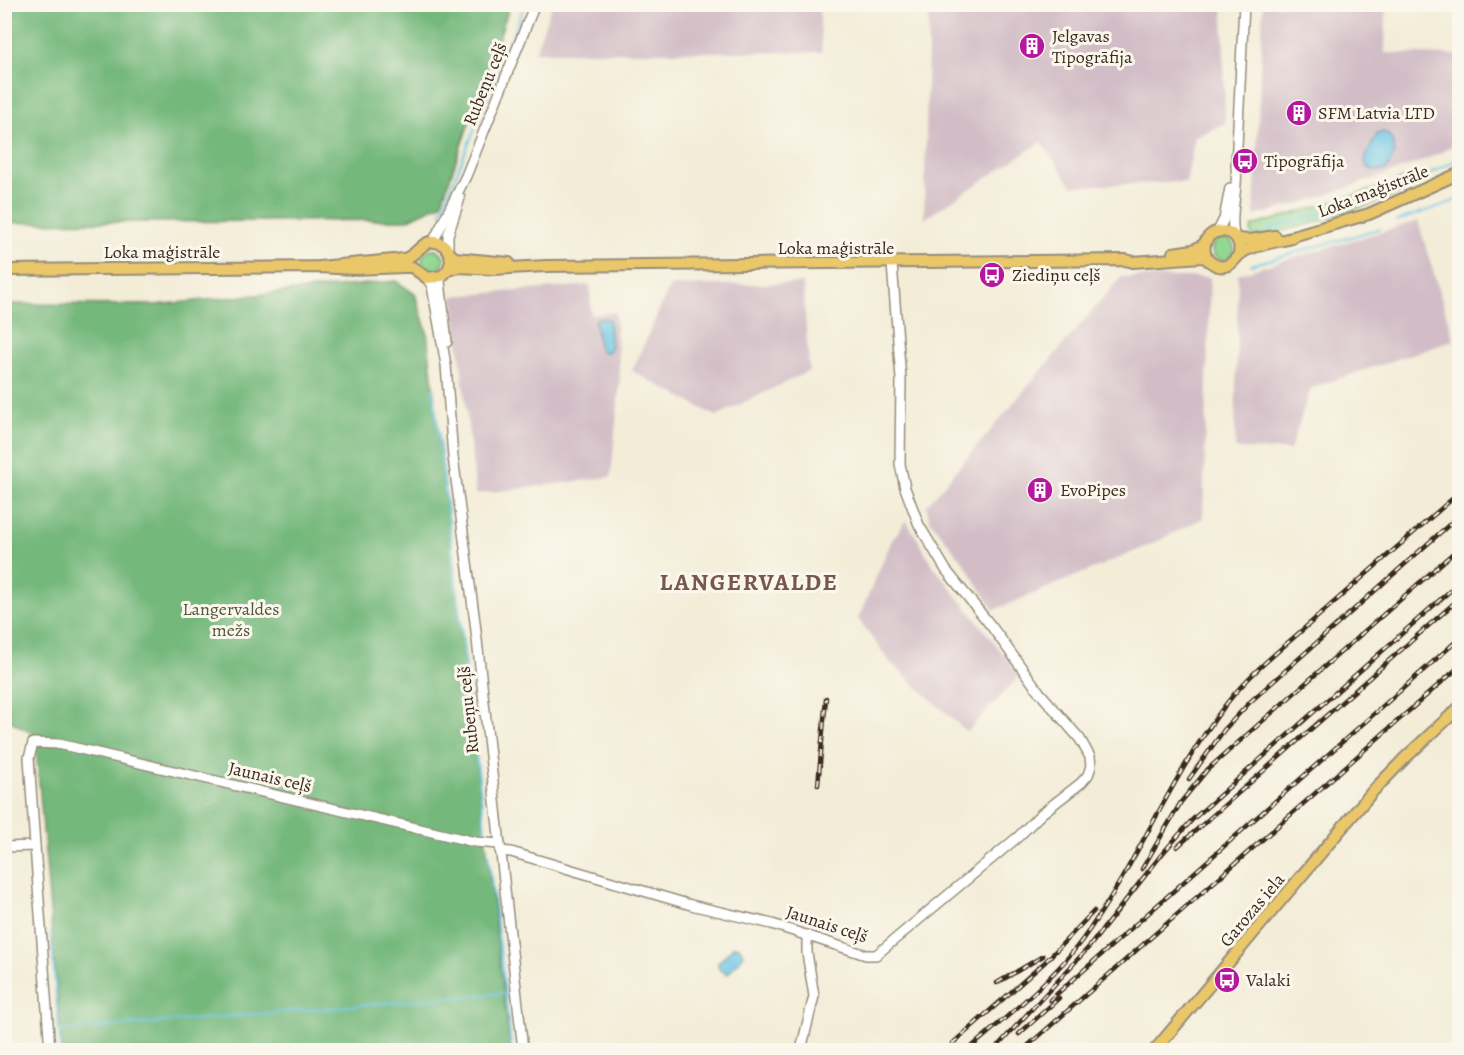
<svg xmlns="http://www.w3.org/2000/svg" width="1464" height="1055" font-family="Alegreya,serif">
  <rect width="100%" height="100%" fill="#fbf7ec"/>
  <filter id="ink" filterUnits="userSpaceOnUse"><feTurbulence type="fractalNoise" baseFrequency=".0167" numOctaves="2"/><feDisplacementMap in="SourceGraphic" scale="12" xChannelSelector="R" yChannelSelector="G"/><feConvolveMatrix kernelMatrix="1 2 1 2 8 2 1 2 1" color-interpolation-filters="sRGB"/></filter>
  <filter id="wash" filterUnits="userSpaceOnUse"><feTurbulence type="fractalNoise" baseFrequency=".008" numOctaves="4" result="noise"/><feDisplacementMap in="SourceGraphic" scale="24" xChannelSelector="R" yChannelSelector="G"/><feGaussianBlur stdDeviation="1.35" result="paint"/><feColorMatrix in="noise" values="0 0 0 0 0 0 0 0 0 0 0 0 0 0 0 0 0 1.4 0 .05"/><feComposite in="paint" operator="in"/></filter>
  <g filter="url(#wash)">
    <rect width="100%" height="100%" fill="#f3edd8"/>
    <g fill="#d2bdc6">
      <path d="M552 4 819 5 822 52H535Z"/>
      <path d="M1107 5 1111 10 1223 7 1225 123 1195 137 1186 182 1072 186 1041 142 924 219 929 5Z"/>
      <path d="M1263 5H1386L1385 53 1459 55V141L1442 152 1407 167 1306 202 1254 216Z"/>
      <path d="M1418 221 1454 340 1311 388 1290 450 1235 449 1238 274Z"/>
      <path d="M1121 277H1210L1203 518 1150 545 994 610 964 563 930 520 926 506Z"/>
      <path d="M803 283 809 371 716 416 632 371 670 286Z"/>
      <path d="M590 285 591 315 615 312 620 379 611 477 476 494 453 296Z"/>
      <path d="M906 520 934 567 1020 675 967 732 890 662 858 619 892 540Z"/>
    </g>
    <g fill="#91d892" stroke="#668158" stroke-width="1.5">
      <path d="M1410 178 1415 182 1414 187C1360 210 1310 227 1252 237L1251 229 1253 226 1391 184 1397 190 1399 189 1397 181Z"/>
      <circle cx="1223" cy="249" r="11"/>
      <circle cx="433" cy="260" r="11"/>
    </g>
    <g fill="#74b87c" stroke="#58714d" stroke-width="1.5">
      <path d="M4 5 5 4 510 5 441 204 407 220 5 223Z"/>
      <path d="M396 281 415 294 427 332 510 1050H62L35 735 5 718V304L155 305Z"/>
    </g>
    <g fill="#67c4e5" stroke="#517782" stroke-width="1.5">
      <path d="M1383 132C1392 135 1393 144 1395 153L1387 169C1378 173 1374 171 1366 166L1365 159 1377 134Z"/>
      <path d="M597 318 609 319 611 347 607 352H602L599 349 595 321Z"/>
      <path d="M734 946 739 947 744 954 728 974 719 969 718 963Z"/>
    </g>
    <g fill="none" stroke-linecap="round" stroke-linejoin="round">
      <g stroke="#67c4e5" stroke-width="2">
        <path d="M1427 175 1460 158"/>
        <path d="M441 212 525 4"/>
        <path d="M1397 221 1452 202 1460 197"/>
        <path d="M1268 229 1349 206 1391 192"/>
        <path d="M1251 265 1379 229"/>
        <path d="M433 389 486 838"/>
        <path d="M488 853 512 1050"/>
        <path d="M51 933 60 1050"/>
        <path d="M58 1031 505 993"/>
      </g>
    </g>
  </g>
  <g filter="url(#ink)">
    <g fill="none" stroke-linecap="round" stroke-linejoin="round">
      <g stroke="#978c7b" stroke-width="12">
        <g id="minor">
          <path d="M1218 231 1224 219 1230 188"/>
          <path d="M1234 235C1229 212 1239 189 1236 166L1244 4"/>
          <path d="M433 242 466 176 535 4"/>
          <path d="M448 250V235L460 198"/>
          <path d="M442 276 440 281 447 342"/>
          <path d="M427 278 432 286 446 365 453 457 475 622 523 1050"/>
          <path d="M4 847 35 846"/>
          <path d="M500 851 511 852 691 905 772 924 866 955H876L1019 836 1041 814 1081 783 1088 775 1091 766 1090 757 1080 739 1040 693 992 627 946 570 919 525 905 488 900 464 901 379 892 264"/>
          <path d="M50 1050 35 846 29 758 33 743 59 744 475 842 499 844"/>
          <path d="M801 1050 814 996 807 953V935"/>
        </g>
      </g>
      <g stroke="#978c7b" stroke-width="14">
        <g id="major">
          <path d="M1237 239 1250 240 1275 236"/>
          <path d="M1173 253 1193 250 1205 244"/>
          <path d="M450 254 455 258 509 263"/>
          <path d="M1239 254C1245 223 1199 225 1205 252 1205 257 1208 261 1212 263 1216 266 1221 267 1225 266 1235 264 1235 256 1243 252 1256 244 1277 242 1292 238L1296 235 1369 214 1460 173"/>
          <path d="M4 270 319 267 354 269 404 267H412L427 278 442 276 448 270 451 262 450 254 445 246C423 233 421 254 404 259L319 267"/>
          <path d="M448 270 459 267 493 269 546 266 1126 260 1133 262 1201 257 1207 258"/>
          <path d="M1155 1050 1373 791 1406 757 1460 707"/>
        </g>
      </g>
      <use href="#minor" stroke="#fff" stroke-width="9"/>
      <use href="#major" stroke="#eac769" stroke-width="10"/>
      <g stroke="#3b2a1e" stroke-width="4.5">
        <g id="rail">
          <path d="M1189 779 1224 730 1250 702 1460 515"/>
          <path d="M818 785 826 698"/>
          <path d="M1177 847 1460 598"/>
          <path d="M1142 869 1181 802 1207 770 1460 547"/>
          <path d="M997 983 1043 956"/>
          <path d="M1050 1000 1460 638"/>
          <path d="M1019 1034 1059 998"/>
          <path d="M952 1044 1045 962 1094 911"/>
          <path d="M968 1050C1006 1017 1052 981 1082 940 1137 865 1170 776 1227 703 1252 671 1286 645 1316 618 1364 576 1412 534 1460 492"/>
          <path d="M994 1050 1089 947 1162 854 1192 820 1460 582"/>
          <path d="M1023 1050 1460 666"/>
        </g>
      </g>
      <use href="#rail" stroke="#fbf7ec" stroke-width="2" stroke-dasharray="7" stroke-linecap="butt"/>
    </g>
  </g>
  <defs>
    <g id="building-disc" transform="scale(1.35)"><circle r="9.5" fill="#b5179e" stroke="#fbf7ec"/><path d="M-4-6H4V6H1V3H-1V6H-4ZM-2.5-4.3h1.7v1.8h-1.7ZM.8-4.3h1.7v1.8H.8ZM-2.5-1h1.7V.8h-1.7ZM.8-1h1.7V.8H.8Z" fill="#fff"/></g>
    <g id="bus-disc" transform="scale(1.35)"><circle r="9.5" fill="#b5179e" stroke="#fbf7ec"/><path d="M-5-6H5V4H4V6H2V4H-2V6H-4V4H-5ZM-3.5-4V0h7V-4ZM-3.5 1.2v1.5H-2V1.2ZM2 1.2v1.5H3.5V1.2Z" fill="#fff"/></g>
  </defs>
  <g fill-rule="evenodd">
    <use href="#building-disc" x="1032" y="46"/>
    <use href="#building-disc" x="1299" y="113"/>
    <use href="#bus-disc" x="1245" y="161"/>
    <use href="#bus-disc" x="992" y="275"/>
    <use href="#building-disc" x="1040" y="490"/>
    <use href="#bus-disc" x="1227" y="980"/>
  </g>
  <g text-anchor="middle" stroke-width="6" stroke-linejoin="round" paint-order="stroke">
    <g font-size="18" fill="#3b2a1e" stroke="#fbf7ec" text-anchor="start">
      <text x="1052" y="42">Jelgavas<tspan x="1052" dy="21">Tipogrāfija</tspan></text>
      <text x="1318" y="119">SFM Latvia LTD</text>
      <text x="1264" y="167">Tipogrāfija</text>
      <text x="1012" y="281">Ziediņu ceļš</text>
      <text x="1060" y="496">EvoPipes</text>
      <text x="1246" y="986">Valaki</text>
    </g>
    <g font-size="18" fill="#3b2a1e" stroke="#fbf7ec">
      <text transform="translate(485 84) rotate(-68)" y="6">Rubeņu ceļš</text>
      <text transform="translate(1373 191) rotate(-21)" y="6">Loka maģistrāle</text>
      <text x="836" y="254">Loka maģistrāle</text>
      <text x="162" y="258">Loka maģistrāle</text>
      <text transform="translate(468 710) rotate(-96)" y="6">Rubeņu ceļš</text>
      <text transform="translate(270 777) rotate(13)" y="6">Jaunais ceļš</text>
      <text transform="translate(1252 910) rotate(-50)" y="6">Garozas iela</text>
      <text transform="translate(827 924) rotate(18)" y="6">Jaunais ceļš</text>
    </g>
    <g font-size="18" fill="#50563b" stroke="#fbf7ec">
      <text x="231" y="615">Langervaldes<tspan x="231" dy="21">mežs</tspan></text>
    </g>
    <g font-size="24" font-weight="bold" letter-spacing="1.5" fill="#76594a" stroke="#fbf7ec">
      <text x="749" y="590">LANGERVALDE</text>
    </g>
  </g>
  <rect width="1464" height="1055" fill="none" stroke="#fbf7ec" stroke-width="24"/>
</svg>
